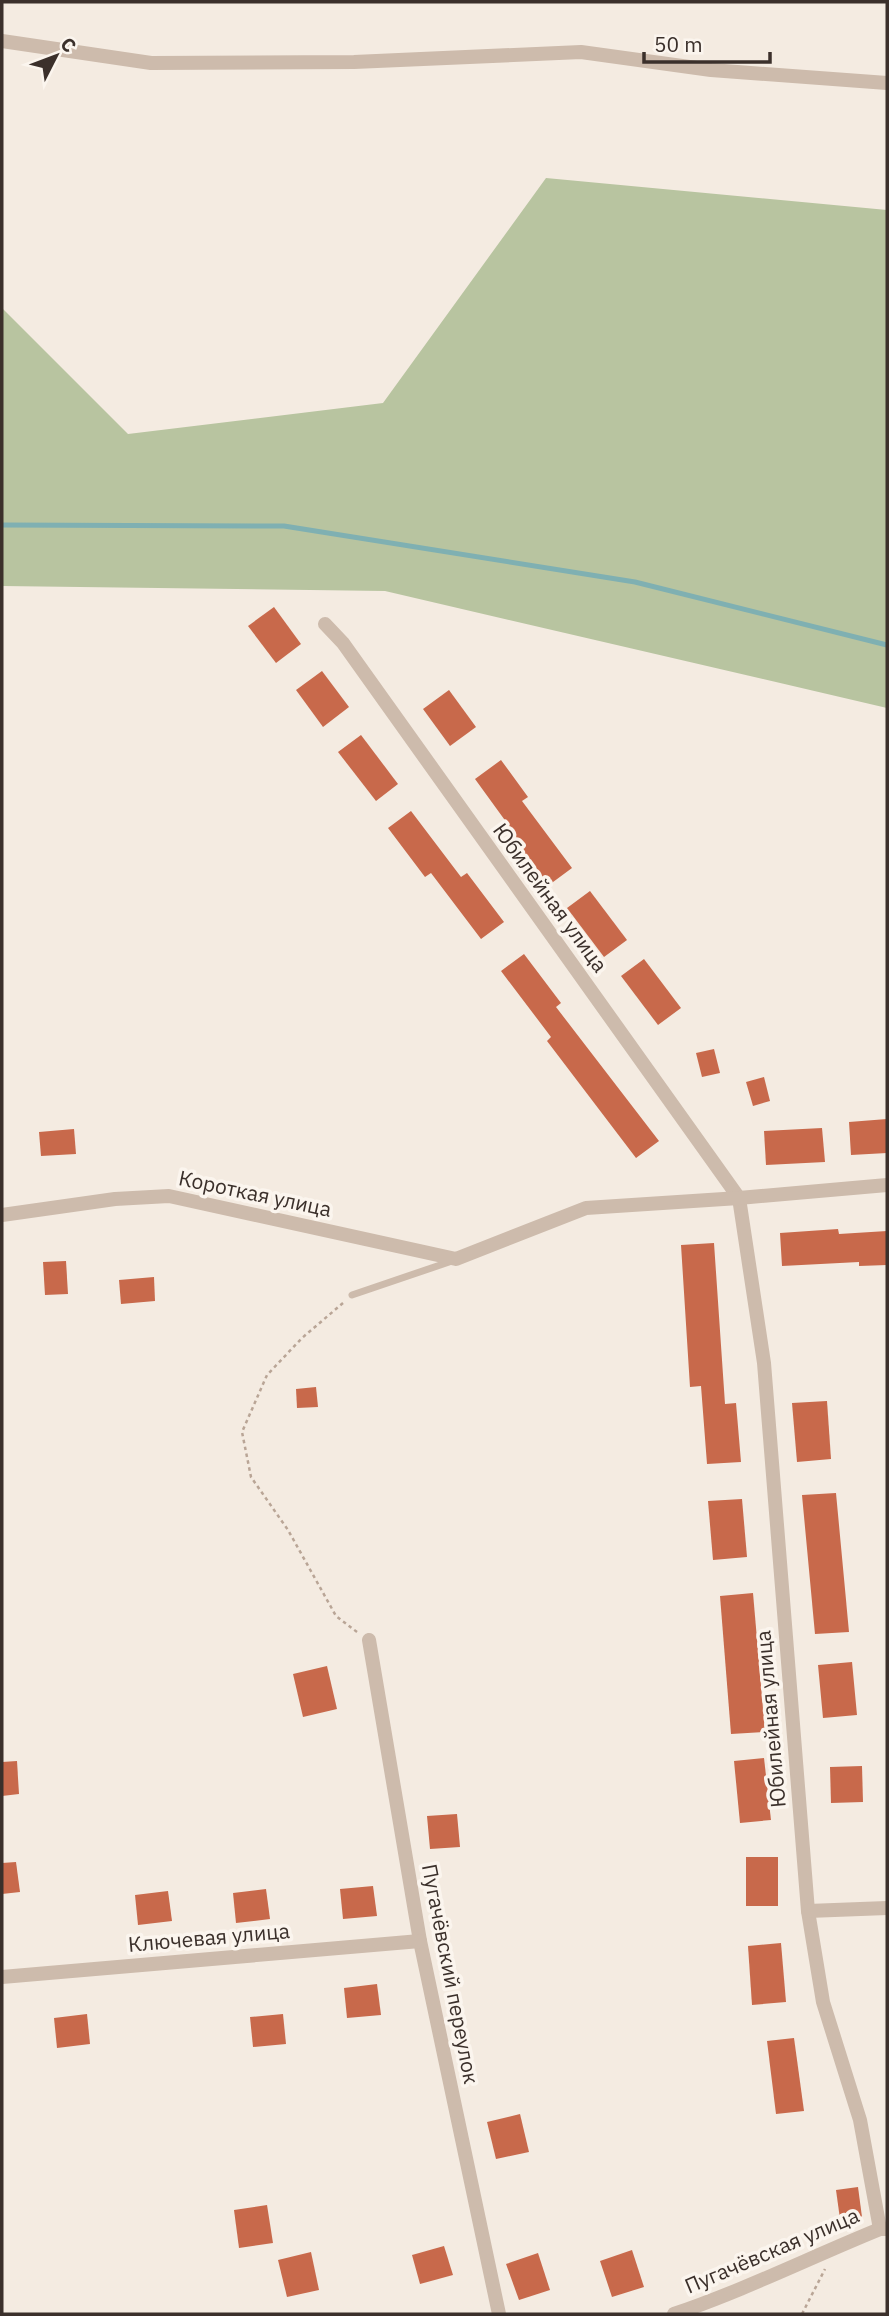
<svg xmlns="http://www.w3.org/2000/svg" width="889" height="2316" font-family="'IBM Plex Sans',sans-serif">
  <rect width="100%" height="100%" fill="#f4ebe1"/>
  <path fill="#b8c4a0" d="M546 178 887 210V708L385 591 2 586V308L128 434 383 403Z"/>
  <g fill="none" stroke-linecap="round" stroke-linejoin="round">
    <path stroke="#7fb0b2" stroke-width="5" d="M2 525 284 526 635 582 887 645"/>
  </g>
  <g fill="#c8694b">
    <path d="M274 607 301 644 276 663 248 626Z"/>
    <path d="M322 671 349 707 323 727 296 690Z"/>
    <path d="M449 690 476 727 450 746 423 709Z"/>
    <path d="M361 735 398 784 376 801 338 752Z"/>
    <path d="M501 760 528 797 522 801 572 868 549 885 512 836 515 834 475 779Z"/>
    <path d="M411 811 461 877 467 873 504 922 481 939 431 873 425 877 388 828Z"/>
    <path d="M590 891 627 940 604 957 567 908Z"/>
    <path d="M524 954 561 1003 556 1007 659 1141 636 1158 547 1041 551 1037 501 971Z"/>
    <path d="M644 959 681 1008 658 1025 621 976Z"/>
    <path d="M714 1049 720 1073 702 1077 696 1053Z"/>
    <path d="M764 1077 770 1101 753 1106 746 1082Z"/>
    <path d="M887 1119V1153L851 1155 849 1122Z"/>
    <path d="M822 1128 825 1162 766 1165 764 1131Z"/>
    <path d="M74 1129 76 1154 41 1156 39 1132Z"/>
    <path d="M838 1229 839 1234 887 1231V1265L859 1266V1262L782 1266 780 1233Z"/>
    <path d="M714 1243 725 1404 736 1403 741 1462 707 1464 701 1386 690 1387 681 1245Z"/>
    <path d="M66 1261 68 1294 45 1295 43 1262Z"/>
    <path d="M154 1277 155 1301 121 1304 119 1280Z"/>
    <path d="M316 1387 318 1407 297 1408 296 1389Z"/>
    <path d="M827 1401 831 1459 797 1462 792 1403Z"/>
    <path d="M836 1493 849 1632 815 1634 802 1495Z"/>
    <path d="M742 1499 747 1557 713 1560 708 1501Z"/>
    <path d="M753 1593 765 1732 731 1734 720 1596Z"/>
    <path d="M852 1662 857 1715 823 1718 818 1665Z"/>
    <path d="M327 1666 337 1709 303 1717 293 1674Z"/>
    <path d="M764 1758 771 1820 740 1823 734 1761Z"/>
    <path d="M17 1761 19 1794 2 1796V1762Z"/>
    <path d="M862 1766 863 1802 831 1803 830 1767Z"/>
    <path d="M457 1814 460 1847 430 1849 427 1816Z"/>
    <rect x="746" y="1857" width="32" height="49"/>
    <path d="M16 1862 20 1892 2 1894V1863Z"/>
    <path d="M373 1886 377 1916 343 1919 340 1889Z"/>
    <path d="M266 1889 270 1919 236 1923 233 1893Z"/>
    <path d="M168 1891 172 1921 138 1925 135 1895Z"/>
    <path d="M781 1943 786 2002 752 2005 748 1946Z"/>
    <path d="M377 1984 381 2015 347 2018 344 1988Z"/>
    <path d="M87 2014 90 2044 57 2048 54 2018Z"/>
    <path d="M283 2014 286 2044 253 2047 250 2017Z"/>
    <path d="M794 2038 804 2111 776 2114 767 2041Z"/>
    <path d="M520 2114 529 2152 496 2159 487 2122Z"/>
    <path d="M858 2187 862 2217 840 2219 836 2190Z"/>
    <path d="M267 2205 273 2243 239 2248 234 2210Z"/>
    <path d="M444 2246 453 2275 420 2284 412 2255Z"/>
    <path d="M632 2250 644 2287 612 2297 600 2261Z"/>
    <path d="M311 2252 319 2290 287 2297 278 2260Z"/>
    <path d="M538 2253 550 2290 519 2300 506 2264Z"/>
  </g>
  <g fill="none" stroke-linecap="round" stroke-linejoin="round">
    <g stroke="#b9a596" stroke-width="2.5" stroke-dasharray="3.5 3.5" stroke-linecap="butt">
      <path d="M343 1303 302 1338 267 1375 242 1432 251 1477 288 1530 336 1616 357 1632"/>
      <path d="M802 2314 825 2269"/>
    </g>
    <path stroke="#cdbbac" stroke-width="7" d="M352 1295 452 1261"/>
    <g stroke="#cdbbac" stroke-width="14">
      <path d="M2 41 151 63 354 62 581 52 711 70 887 83"/>
      <path d="M325 624 343 643 739 1198 764 1363 808 1911 823 2002 860 2120 880 2229"/>
      <path d="M2 1215 115 1199 169 1196 456 1259 586 1208 739 1198 887 1185"/>
      <path d="M369 1640 420 1941 499 2314"/>
      <path d="M808 1911 887 1908"/>
      <path d="M2 1977 420 1941"/>
      <path d="M674 2314C745 2290 811 2257 880 2229H887"/>
    </g>
  </g>
  <g text-anchor="middle" stroke-width="7" stroke-linejoin="round" paint-order="stroke">
    <g font-size="21" fill="#3b302b" stroke="#fbf5ee">
      <text transform="translate(550 898) rotate(54)" y="7">Юбилейная улица</text>
      <text transform="translate(255 1194) rotate(12)" y="7">Короткая улица</text>
      <text transform="translate(771 1719) rotate(-95)" y="7">Юбилейная улица</text>
      <text transform="translate(209 1938) rotate(-5)" y="7">Ключевая улица</text>
      <text transform="translate(450 1974) rotate(79)" y="7">Пугачёвский переулок</text>
      <text transform="translate(772 2251) rotate(-23)" y="7">Пугачёвская улица</text>
    </g>
  </g>
  <rect width="889" height="2316" fill="none" stroke="#3b302b" stroke-width="7"/>
  <g transform="translate(56 56) rotate(48)" stroke="#fbf5ee" stroke-width="5" paint-order="stroke">
  <path d="M0-5L12 26L0 18L-12 26Z" fill="#3b302b"/>
  <text y="-10" font-size="19" font-weight="bold" text-anchor="middle" fill="#3b302b">С</text>
  </g>
  <path d="M644 52v10h126v-10" fill="none" stroke="#3b302b" stroke-width="3.5"/>
  <text x="654" y="52" font-size="21" fill="#3b302b" stroke="#fbf5ee" stroke-width="5" paint-order="stroke">50 m</text>
</svg>
